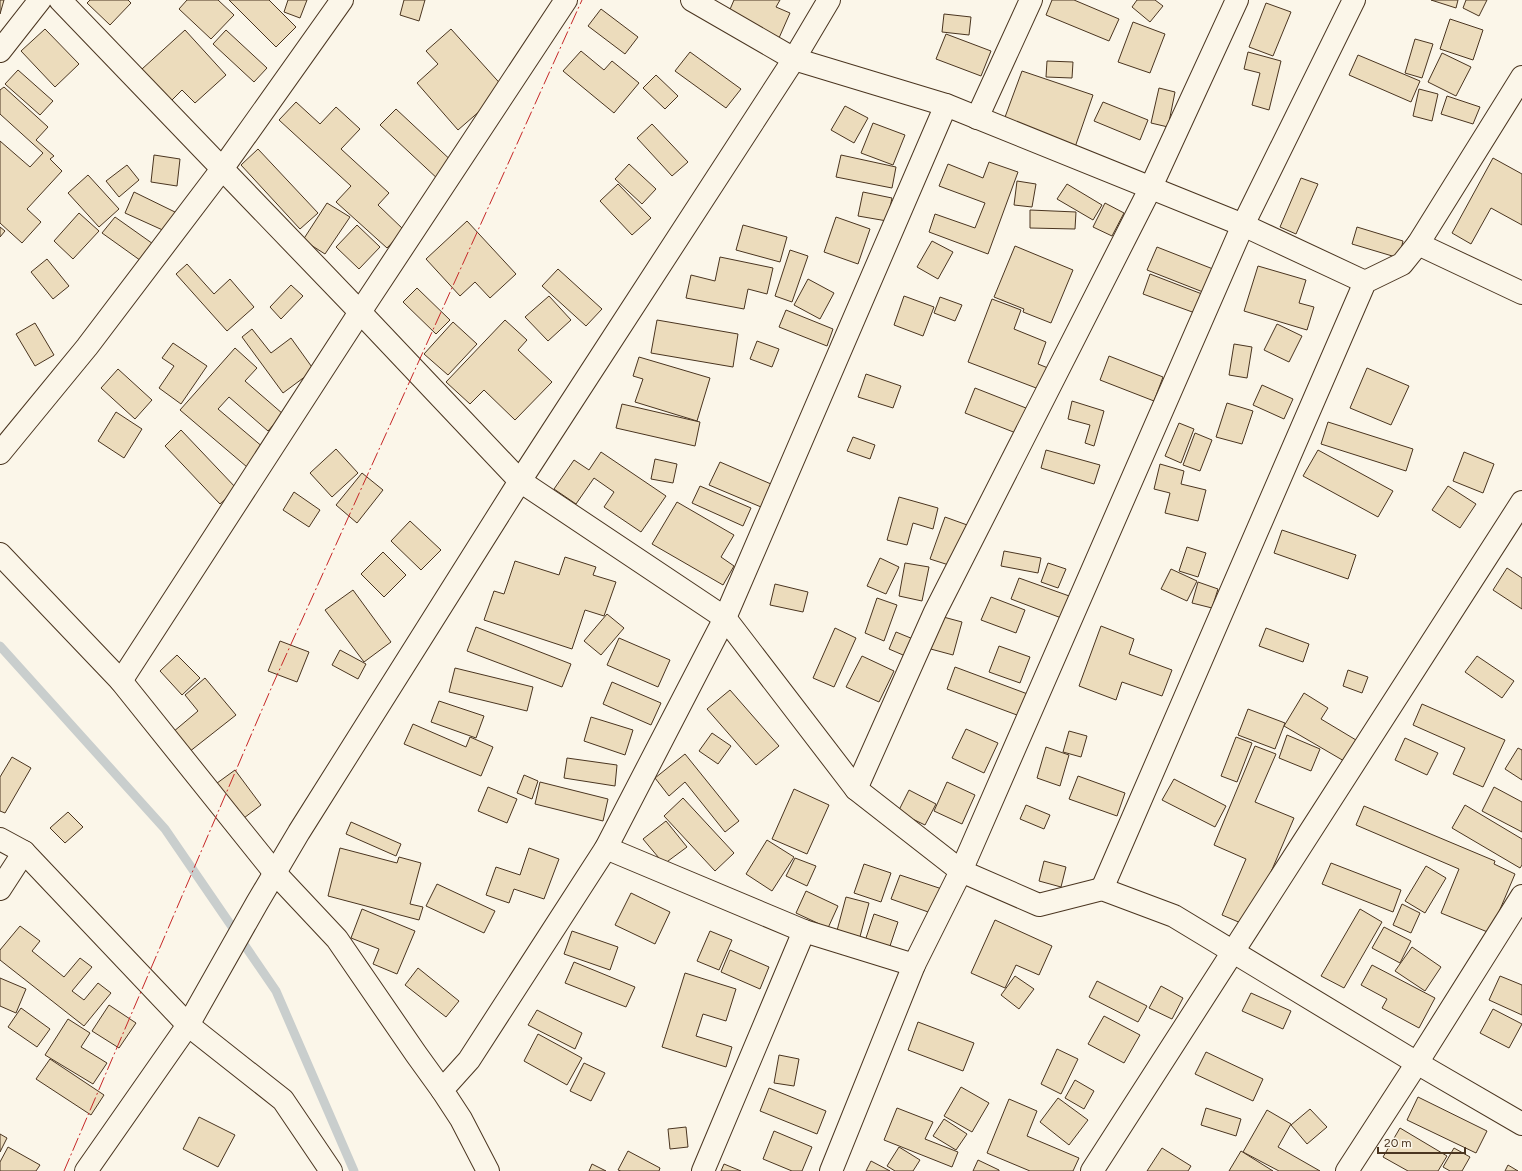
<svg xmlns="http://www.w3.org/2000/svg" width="1522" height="1171" font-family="Figtree,sans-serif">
  <rect width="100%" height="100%" fill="#fbf6e9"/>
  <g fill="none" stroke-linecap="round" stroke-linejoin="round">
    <path stroke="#c9cecd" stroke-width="9" d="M0 646 165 829 276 991 354 1171"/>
  </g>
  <g fill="#ecdcbc" stroke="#4a3520">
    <path d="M0 0H4L0 14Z"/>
    <path d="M90 0H128L131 3 110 25 87 3Z"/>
    <path d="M187 0H218L234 15 211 39 179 9Z"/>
    <path d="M229 0H269L296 27 276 47Z"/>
    <path d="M288 0H307L300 18 284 12Z"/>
    <path d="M404 0H425L419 21 400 15Z"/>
    <path d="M734 0H780L776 7 790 13 779 38 728 14Z"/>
    <path d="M1052 0H1074L1119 19 1109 41 1046 15Z"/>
    <path d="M1137 0H1155L1163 6 1150 22 1132 7Z"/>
    <path d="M1431 0H1458L1456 8Z"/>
    <path d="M1466 0H1487L1479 16 1463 8Z"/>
    <path d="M1266 3 1291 12 1273 56 1249 47Z"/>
    <path d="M601 9 638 37 625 54 588 26Z"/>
    <path d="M944 14 971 17 969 35 942 32Z"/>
    <path d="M1450 19 1483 30 1473 60 1440 49Z"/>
    <path d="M1133 22 1165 34 1150 73 1118 62Z"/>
    <path d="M45 29 79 64 55 87 21 51Z"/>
    <path d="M451 29 505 89 458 130 417 83 438 64 426 51Z"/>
    <path d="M185 30 226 75 195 103 182 90 171 101 142 69Z"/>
    <path d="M226 30 267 68 254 82 213 44Z"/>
    <path d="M946 34 991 51 981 76 936 59Z"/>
    <path d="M1415 39 1433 44 1422 78 1405 73Z"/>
    <path d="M581 51 604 70 612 61 639 83 614 113 563 71Z"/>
    <path d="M690 52 741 89 726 108 675 71Z"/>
    <path d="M1248 52 1281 61 1269 110 1252 105 1260 73 1244 69Z"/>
    <path d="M1442 53 1471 67 1456 96 1428 82Z"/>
    <path d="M1358 55 1420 81 1411 102 1349 75Z"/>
    <path d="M1047 61 1073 62 1072 78 1046 77Z"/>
    <path d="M18 70 53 101 40 115 5 84Z"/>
    <path d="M1022 71 1093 95 1073 153 1001 128Z"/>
    <path d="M656 75 678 96 665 109 643 88Z"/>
    <path d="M4 87 48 127 36 140 54 156 50 159 62 171 27 209 41 222 22 243 0 223V141L30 167 43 153 0 114V90Z"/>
    <path d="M1159 88 1175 92 1168 127 1151 123Z"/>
    <path d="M1419 89 1438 94 1432 121 1413 116Z"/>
    <path d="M1447 96 1480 107 1473 124 1441 114Z"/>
    <path d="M296 102 320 124 336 107 360 129 341 149 389 193 378 205 404 230 387 248 336 202 351 186 279 120Z"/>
    <path d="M1103 102 1148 120 1140 140 1094 121Z"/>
    <path d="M845 106 868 118 854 143 831 130Z"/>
    <path d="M396 109 456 165 440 181 380 125Z"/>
    <path d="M873 123 905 135 893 165 861 153Z"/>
    <path d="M652 124 688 162 672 176 637 138Z"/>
    <path d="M258 149 318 213 300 229 241 165Z"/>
    <path d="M154 155 180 159 177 186 151 182Z"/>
    <path d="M841 155 896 167 892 188 836 177Z"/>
    <path d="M1493 158 1522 174V225L1491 208 1471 244 1452 233Z"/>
    <path d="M989 162 1018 172 988 254 929 232 935 214 975 228 985 203 939 186 948 164 983 178Z"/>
    <path d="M629 164 656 189 642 204 615 179Z"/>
    <path d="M127 165 139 180 119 197 106 181Z"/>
    <path d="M88 175 119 209 99 227 68 193Z"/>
    <path d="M1301 178 1318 184 1296 234 1280 227Z"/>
    <path d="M1017 181 1036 184 1032 207 1014 205Z"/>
    <path d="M618 184 651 218 632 235 600 201Z"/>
    <path d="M1067 184 1102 205 1093 220 1057 199Z"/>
    <path d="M134 192 177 213 167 232 125 213Z"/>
    <path d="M863 192 892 198 887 221 858 216Z"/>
    <path d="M327 203 350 217 325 254 303 240Z"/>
    <path d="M1105 203 1124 213 1112 236 1093 227Z"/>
    <path d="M1030 210 1076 212 1075 229 1030 228Z"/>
    <path d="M79 213 99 231 73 259 54 241Z"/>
    <path d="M115 217 156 246 144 263 102 233Z"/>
    <path d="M836 217 870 229 858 264 824 252Z"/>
    <path d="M467 221 516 274 490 298 475 282 460 296 426 259Z"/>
    <path d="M357 225 380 247 359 269 336 247Z"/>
    <path d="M743 225 787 237 780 262 736 250Z"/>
    <path d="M0 227 5 231 0 237Z"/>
    <path d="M1357 227 1403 241 1399 258 1352 244Z"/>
    <path d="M932 241 953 252 938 279 917 267Z"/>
    <path d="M1015 246 1073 270 1051 323 1023 312 1024 309 994 297Z"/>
    <path d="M1157 247 1213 269 1203 292 1147 270Z"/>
    <path d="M790 250 808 256 792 302 775 296Z"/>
    <path d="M720 257 773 268 767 294 748 289 744 309 686 298 691 275 715 281Z"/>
    <path d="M47 259 69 286 53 299 31 272Z"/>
    <path d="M187 264 214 294 230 279 254 307 227 331 176 274Z"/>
    <path d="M1258 266 1306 280 1299 303 1314 307 1307 330 1244 311Z"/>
    <path d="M558 269 602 309 586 326 542 286Z"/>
    <path d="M1150 274 1202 294 1195 313 1143 294Z"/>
    <path d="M808 279 834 293 820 319 794 305Z"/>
    <path d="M291 285 303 296 281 319 270 307Z"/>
    <path d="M417 288 450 320 436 334 403 302Z"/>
    <path d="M549 296 571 320 548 341 525 317Z"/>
    <path d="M904 296 934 307 923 336 894 325Z"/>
    <path d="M940 297 962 305 955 321 934 313Z"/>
    <path d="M992 299 1021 310 1014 329 1046 342 1038 364 1053 370 1044 391 968 362Z"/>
    <path d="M786 310 833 329 827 346 779 327Z"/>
    <path d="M505 320 527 340 518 350 552 382 515 420 484 390 470 404 446 382Z"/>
    <path d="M657 320 738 334 733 367 651 353Z"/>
    <path d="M453 322 477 344 448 375 424 354Z"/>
    <path d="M35 323 54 355 35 366 16 334Z"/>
    <path d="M1277 324 1302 336 1289 362 1264 350Z"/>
    <path d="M252 329 271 353 291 338 314 370 283 393 242 337Z"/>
    <path d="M757 341 779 349 772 367 750 359Z"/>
    <path d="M173 343 207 366 181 404 159 388 174 366 162 358Z"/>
    <path d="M1234 344 1252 347 1247 378 1229 375Z"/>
    <path d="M235 348 257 368 245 381 283 414 268 431 229 397 218 409 264 448 247 467 180 410Z"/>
    <path d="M1109 356 1163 377 1154 401 1100 380Z"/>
    <path d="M639 357 710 378 697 421 635 402 643 379 633 376Z"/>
    <path d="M1367 368 1409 386 1391 425 1350 408Z"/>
    <path d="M118 369 152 400 135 419 101 388Z"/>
    <path d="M866 374 901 386 893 408 858 397Z"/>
    <path d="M1262 385 1293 399 1284 419 1253 405Z"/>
    <path d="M975 388 1031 410 1021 435 965 413Z"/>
    <path d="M1072 401 1104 411 1094 446 1085 443 1090 425 1068 419Z"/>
    <path d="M1227 403 1253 411 1242 444 1216 437Z"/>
    <path d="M622 404 700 422 695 446 616 428Z"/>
    <path d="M116 412 142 429 124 458 98 441Z"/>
    <path d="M1328 422 1413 449 1406 471 1321 444Z"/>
    <path d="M1179 423 1194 429 1181 463 1165 456Z"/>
    <path d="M181 430 237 489 220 504 165 446Z"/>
    <path d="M1195 433 1212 440 1200 471 1183 465Z"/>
    <path d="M853 437 875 445 870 459 847 451Z"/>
    <path d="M336 449 358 473 332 497 310 473Z"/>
    <path d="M1046 450 1100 465 1094 484 1041 468Z"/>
    <path d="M1318 450 1393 491 1378 517 1303 476Z"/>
    <path d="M601 452 666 496 641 532 604 507 614 492 594 478 576 504 554 489 574 460 589 470Z"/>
    <path d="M1464 452 1494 464 1483 493 1453 481Z"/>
    <path d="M655 459 677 464 673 483 651 479Z"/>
    <path d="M720 462 771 484 761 507 709 485Z"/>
    <path d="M1160 464 1184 471 1181 484 1206 490 1198 521 1165 513 1170 493 1154 489Z"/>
    <path d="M362 473 383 490 357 523 336 505Z"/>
    <path d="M700 486 751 508 743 526 692 503Z"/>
    <path d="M1448 486 1476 504 1460 528 1432 510Z"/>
    <path d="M294 492 320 510 309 527 283 510Z"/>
    <path d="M899 497 938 508 933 529 913 523 907 545 887 540Z"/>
    <path d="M677 502 734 535 721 557 734 566 723 585 652 544Z"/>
    <path d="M945 517 970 526 955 567 930 559Z"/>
    <path d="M410 521 441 550 421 570 391 541Z"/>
    <path d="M1282 530 1356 555 1348 579 1274 553Z"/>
    <path d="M1187 547 1206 553 1198 577 1179 571Z"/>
    <path d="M1004 551 1041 558 1038 573 1001 566Z"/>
    <path d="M383 552 406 575 384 597 361 574Z"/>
    <path d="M565 557 596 567 593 575 616 582 604 616 585 610 572 649 484 620 494 591 504 594 515 561 559 575Z"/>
    <path d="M880 558 899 567 886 594 867 586Z"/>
    <path d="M905 563 929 567 922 601 899 596Z"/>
    <path d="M1048 563 1066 569 1058 588 1041 582Z"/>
    <path d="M1507 568 1522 578V609L1493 590Z"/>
    <path d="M1171 569 1197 581 1187 601 1161 589Z"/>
    <path d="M1019 578 1072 597 1064 619 1011 599Z"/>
    <path d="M1198 582 1218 589 1212 608 1192 603Z"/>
    <path d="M775 584 808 592 803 612 770 605Z"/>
    <path d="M353 590 391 642 364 662 325 610Z"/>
    <path d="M991 597 1025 610 1016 633 981 620Z"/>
    <path d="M877 598 897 605 884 641 865 633Z"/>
    <path d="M607 614 624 628 601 655 584 641Z"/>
    <path d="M936 615 962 622 953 655 927 648Z"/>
    <path d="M1101 626 1134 639 1129 654 1172 670 1162 696 1122 682 1116 700 1079 686Z"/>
    <path d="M476 627 571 664 562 687 467 651Z"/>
    <path d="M835 628 856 638 834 687 813 678Z"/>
    <path d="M1266 628 1309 644 1303 662 1259 646Z"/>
    <path d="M896 632 918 641 910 658 889 649Z"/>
    <path d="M619 638 670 660 658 687 607 665Z"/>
    <path d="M280 641 309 652 297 682 268 671Z"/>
    <path d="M999 646 1030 657 1020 683 989 672Z"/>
    <path d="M340 650 366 664 358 679 332 665Z"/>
    <path d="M177 655 200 678 182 695 160 671Z"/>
    <path d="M862 656 894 671 879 702 846 687Z"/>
    <path d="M1477 656 1514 681 1502 698 1465 672Z"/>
    <path d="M955 667 1033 696 1025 718 947 689Z"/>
    <path d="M455 668 533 687 527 711 449 692Z"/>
    <path d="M1348 670 1368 677 1362 693 1343 686Z"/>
    <path d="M205 678 236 715 189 752 173 732 198 711 185 695Z"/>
    <path d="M612 682 661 703 651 725 603 704Z"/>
    <path d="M730 690 779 746 756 765 707 709Z"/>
    <path d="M1304 693 1328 708 1321 719 1356 740 1344 761 1284 726Z"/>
    <path d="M439 701 484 716 476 738 431 722Z"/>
    <path d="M1422 704 1505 740 1483 787 1453 774 1465 748 1413 725Z"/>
    <path d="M1248 709 1285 723 1275 749 1238 735Z"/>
    <path d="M591 717 633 730 625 755 584 741Z"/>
    <path d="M413 724 466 747 470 737 493 747 481 776 404 744Z"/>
    <path d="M966 729 998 743 984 773 952 758Z"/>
    <path d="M1069 731 1087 736 1081 757 1063 752Z"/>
    <path d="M712 733 731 746 718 764 699 751Z"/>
    <path d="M1287 735 1320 749 1311 771 1279 758Z"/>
    <path d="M1236 737 1252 743 1237 782 1221 776Z"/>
    <path d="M1405 738 1438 753 1427 775 1395 760Z"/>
    <path d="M1255 746 1276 754 1255 802 1294 818 1248 926 1222 915 1246 859 1214 845Z"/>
    <path d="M1046 747 1069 755 1060 786 1037 778Z"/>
    <path d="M1518 748 1522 750V780L1505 769Z"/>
    <path d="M685 754 739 821 725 832 685 782 669 796 655 778Z"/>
    <path d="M12 757 31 768 5 813 0 811V777Z"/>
    <path d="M567 758 617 765 615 786 564 778Z"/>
    <path d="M235 770 261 805 240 821 213 786Z"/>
    <path d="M524 775 538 781 532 799 517 793Z"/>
    <path d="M1078 776 1125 793 1117 816 1069 799Z"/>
    <path d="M1174 779 1226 806 1215 827 1162 800Z"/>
    <path d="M540 782 608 799 603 821 535 804Z"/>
    <path d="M947 782 975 795 962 824 934 811Z"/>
    <path d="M488 787 517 799 507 823 478 811Z"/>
    <path d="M1494 787 1522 802V832L1482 811Z"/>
    <path d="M794 789 829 805 807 854 772 839Z"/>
    <path d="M909 790 936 804 925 825 898 812Z"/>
    <path d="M683 798 734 853 715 871 664 816Z"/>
    <path d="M1026 805 1050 815 1044 829 1020 819Z"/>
    <path d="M1465 805 1522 839V865L1520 868 1452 828Z"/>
    <path d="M1364 806 1495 861 1494 864 1515 874 1490 933 1441 913 1459 869 1356 825Z"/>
    <path d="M68 812 83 827 65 843 50 828Z"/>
    <path d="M666 821 687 847 664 864 643 839Z"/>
    <path d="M351 822 401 844 396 856 346 834Z"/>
    <path d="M767 840 794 857 772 891 746 874Z"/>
    <path d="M340 848 397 863 399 857 421 863 410 904 423 907 419 920 328 896Z"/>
    <path d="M529 848 559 859 544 899 514 889 509 903 486 895 496 867 520 875Z"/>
    <path d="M795 858 816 866 807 886 786 876Z"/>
    <path d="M1044 861 1066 867 1061 887 1039 881Z"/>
    <path d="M1331 863 1401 890 1393 912 1322 884Z"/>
    <path d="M864 864 891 873 881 902 854 893Z"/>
    <path d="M1426 866 1446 878 1425 913 1405 901Z"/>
    <path d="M900 875 942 889 934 914 891 899Z"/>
    <path d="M437 884 495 911 484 933 426 906Z"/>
    <path d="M806 891 838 906 828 928 796 913Z"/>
    <path d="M631 893 670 912 655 944 615 925Z"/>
    <path d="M846 897 869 903 858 944 835 938Z"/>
    <path d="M1402 904 1420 913 1411 933 1393 925Z"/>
    <path d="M362 909 415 931 397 974 373 964 379 949 351 938Z"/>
    <path d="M1360 909 1382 922 1344 988 1321 976Z"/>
    <path d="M874 914 898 922 888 952 864 944Z"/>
    <path d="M995 920 1052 946 1039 975 1016 965 1005 988 971 973Z"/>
    <path d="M20 926 40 941 32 951 64 977 80 958 92 967 72 991 84 1000 98 983 111 993 84 1026 0 960V950Z"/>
    <path d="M1384 927 1411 941 1400 963 1372 948Z"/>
    <path d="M572 931 618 947 610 970 564 954Z"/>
    <path d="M710 931 732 940 719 970 697 961Z"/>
    <path d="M1412 947 1441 967 1425 991 1395 971Z"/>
    <path d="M730 950 769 967 760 989 721 972Z"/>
    <path d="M574 962 635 987 626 1007 565 983Z"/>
    <path d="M1372 965 1435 998 1419 1028 1382 1008 1387 999 1361 985Z"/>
    <path d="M418 968 459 1001 446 1017 405 985Z"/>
    <path d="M685 973 736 989 726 1021 703 1014 696 1036 732 1047 726 1067 662 1047Z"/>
    <path d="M1015 976 1034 989 1019 1009 1001 995Z"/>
    <path d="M1500 976 1522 985V1015L1489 1000Z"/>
    <path d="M0 978 26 989 16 1013 0 1006Z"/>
    <path d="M1097 981 1147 1006 1138 1022 1089 997Z"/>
    <path d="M1161 986 1183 998 1172 1019 1149 1008Z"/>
    <path d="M1251 993 1291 1011 1283 1029 1242 1011Z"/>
    <path d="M109 1005 136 1023 119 1048 92 1031Z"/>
    <path d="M21 1008 50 1029 37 1047 8 1027Z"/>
    <path d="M1493 1009 1522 1024 1509 1048 1480 1033Z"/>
    <path d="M537 1010 582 1033 575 1049 528 1025Z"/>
    <path d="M1104 1016 1140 1035 1124 1063 1088 1044Z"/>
    <path d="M68 1019 90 1033 81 1047 107 1063 93 1084 45 1055Z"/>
    <path d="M918 1022 974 1043 963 1071 908 1050Z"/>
    <path d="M538 1034 582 1058 567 1085 524 1061Z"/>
    <path d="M1057 1049 1078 1059 1061 1094 1041 1084Z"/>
    <path d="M1206 1052 1263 1079 1253 1101 1195 1074Z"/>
    <path d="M779 1055 799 1059 794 1086 774 1083Z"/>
    <path d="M50 1059 104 1095 91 1115 36 1079Z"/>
    <path d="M584 1063 605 1073 591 1101 570 1091Z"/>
    <path d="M1075 1080 1094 1091 1084 1109 1065 1098Z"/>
    <path d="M961 1087 989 1103 972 1132 944 1116Z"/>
    <path d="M769 1088 826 1111 817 1134 760 1111Z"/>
    <path d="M1418 1097 1487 1131 1476 1153 1407 1120Z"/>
    <path d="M1058 1098 1088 1120 1069 1145 1040 1122Z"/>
    <path d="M1009 1099 1037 1111 1027 1136 1079 1158 1073 1171H1030L987 1153Z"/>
    <path d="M897 1108 933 1122 925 1139 958 1152 952 1167 884 1140Z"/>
    <path d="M1206 1108 1241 1119 1236 1136 1201 1125Z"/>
    <path d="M1310 1109 1327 1127 1307 1144 1291 1125Z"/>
    <path d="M1267 1110 1291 1124 1278 1147 1320 1171H1279L1243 1152Z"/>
    <path d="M199 1117 235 1135 218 1167 183 1149Z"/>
    <path d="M944 1119 967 1134 956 1150 933 1136Z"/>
    <path d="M686 1127 688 1147 670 1149 668 1129Z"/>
    <path d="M1400 1128 1447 1156 1438 1171H1408L1383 1157Z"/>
    <path d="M774 1131 812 1147 802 1171H792L763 1159Z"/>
    <path d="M0 1134 7 1138 0 1152Z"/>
    <path d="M8 1147 40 1165 36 1171H0V1162Z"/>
    <path d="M899 1147 920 1160 913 1171H895L887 1166Z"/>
    <path d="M1162 1148 1191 1166 1188 1171H1147Z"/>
    <path d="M1454 1148 1470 1157 1462 1171H1450L1443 1167Z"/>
    <path d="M628 1151 660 1168 659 1171H621L618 1170Z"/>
    <path d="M1241 1151 1273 1171H1229Z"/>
    <path d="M978 1160 999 1170V1171H973Z"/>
    <path d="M871 1161 890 1171H866Z"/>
    <path d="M592 1164 606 1171H589Z"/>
    <path d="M724 1164 741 1171H721Z"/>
    <path d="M1508 1165 1518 1171H1505Z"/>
  </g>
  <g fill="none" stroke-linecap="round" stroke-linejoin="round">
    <g stroke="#4a3520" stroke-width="24">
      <g id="minor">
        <path d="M60 0 360 312 520 481 725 618 856 789 961 871 1039 905 1102 889 1174 916 1417 1063 1522 1124"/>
        <path d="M692 0 794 59 946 105 1243 225 1365 282"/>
        <path d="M0 51 40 0"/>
        <path d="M977 118 1031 0"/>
        <path d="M1418 244 1522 293"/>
        <path d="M0 453 87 347 222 169 342 0"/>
        <path d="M0 554 121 681 275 873 337 939 416 1054 442 1090"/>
        <path d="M121 681 360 312 566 0"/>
        <path d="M856 789 935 612 1150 189 1237 0"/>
        <path d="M0 839 24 852 188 1025 283 1100 331 1171"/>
        <path d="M606 848 804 931 914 965"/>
        <path d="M0 889 24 852"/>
        <path d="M1102 889 1365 282 1402 264 1418 244 1522 77"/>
        <path d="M86 1171 188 1025 257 903 299 832 520 481 794 59 829 0"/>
        <path d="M488 1171 461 1119 442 1090 469 1060 606 848 725 618 946 105"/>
        <path d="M703 1171 804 931"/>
        <path d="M831 1171 914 965 961 871 1243 225 1354 0"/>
        <path d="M1092 1171 1522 502"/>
        <path d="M1347 1171 1417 1063 1522 896"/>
      </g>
    </g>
    <use href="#minor" stroke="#fbf6e9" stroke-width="22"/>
    <path stroke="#c62828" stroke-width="1" stroke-dasharray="14 3 2 3" stroke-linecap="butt" d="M64 1171 273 684 582 0"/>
  </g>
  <path d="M1378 1147v6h87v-6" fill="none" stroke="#4a3520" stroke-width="2"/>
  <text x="1384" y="1147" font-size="12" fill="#4a3520" stroke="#fbf6e9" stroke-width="3" paint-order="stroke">20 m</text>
</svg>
